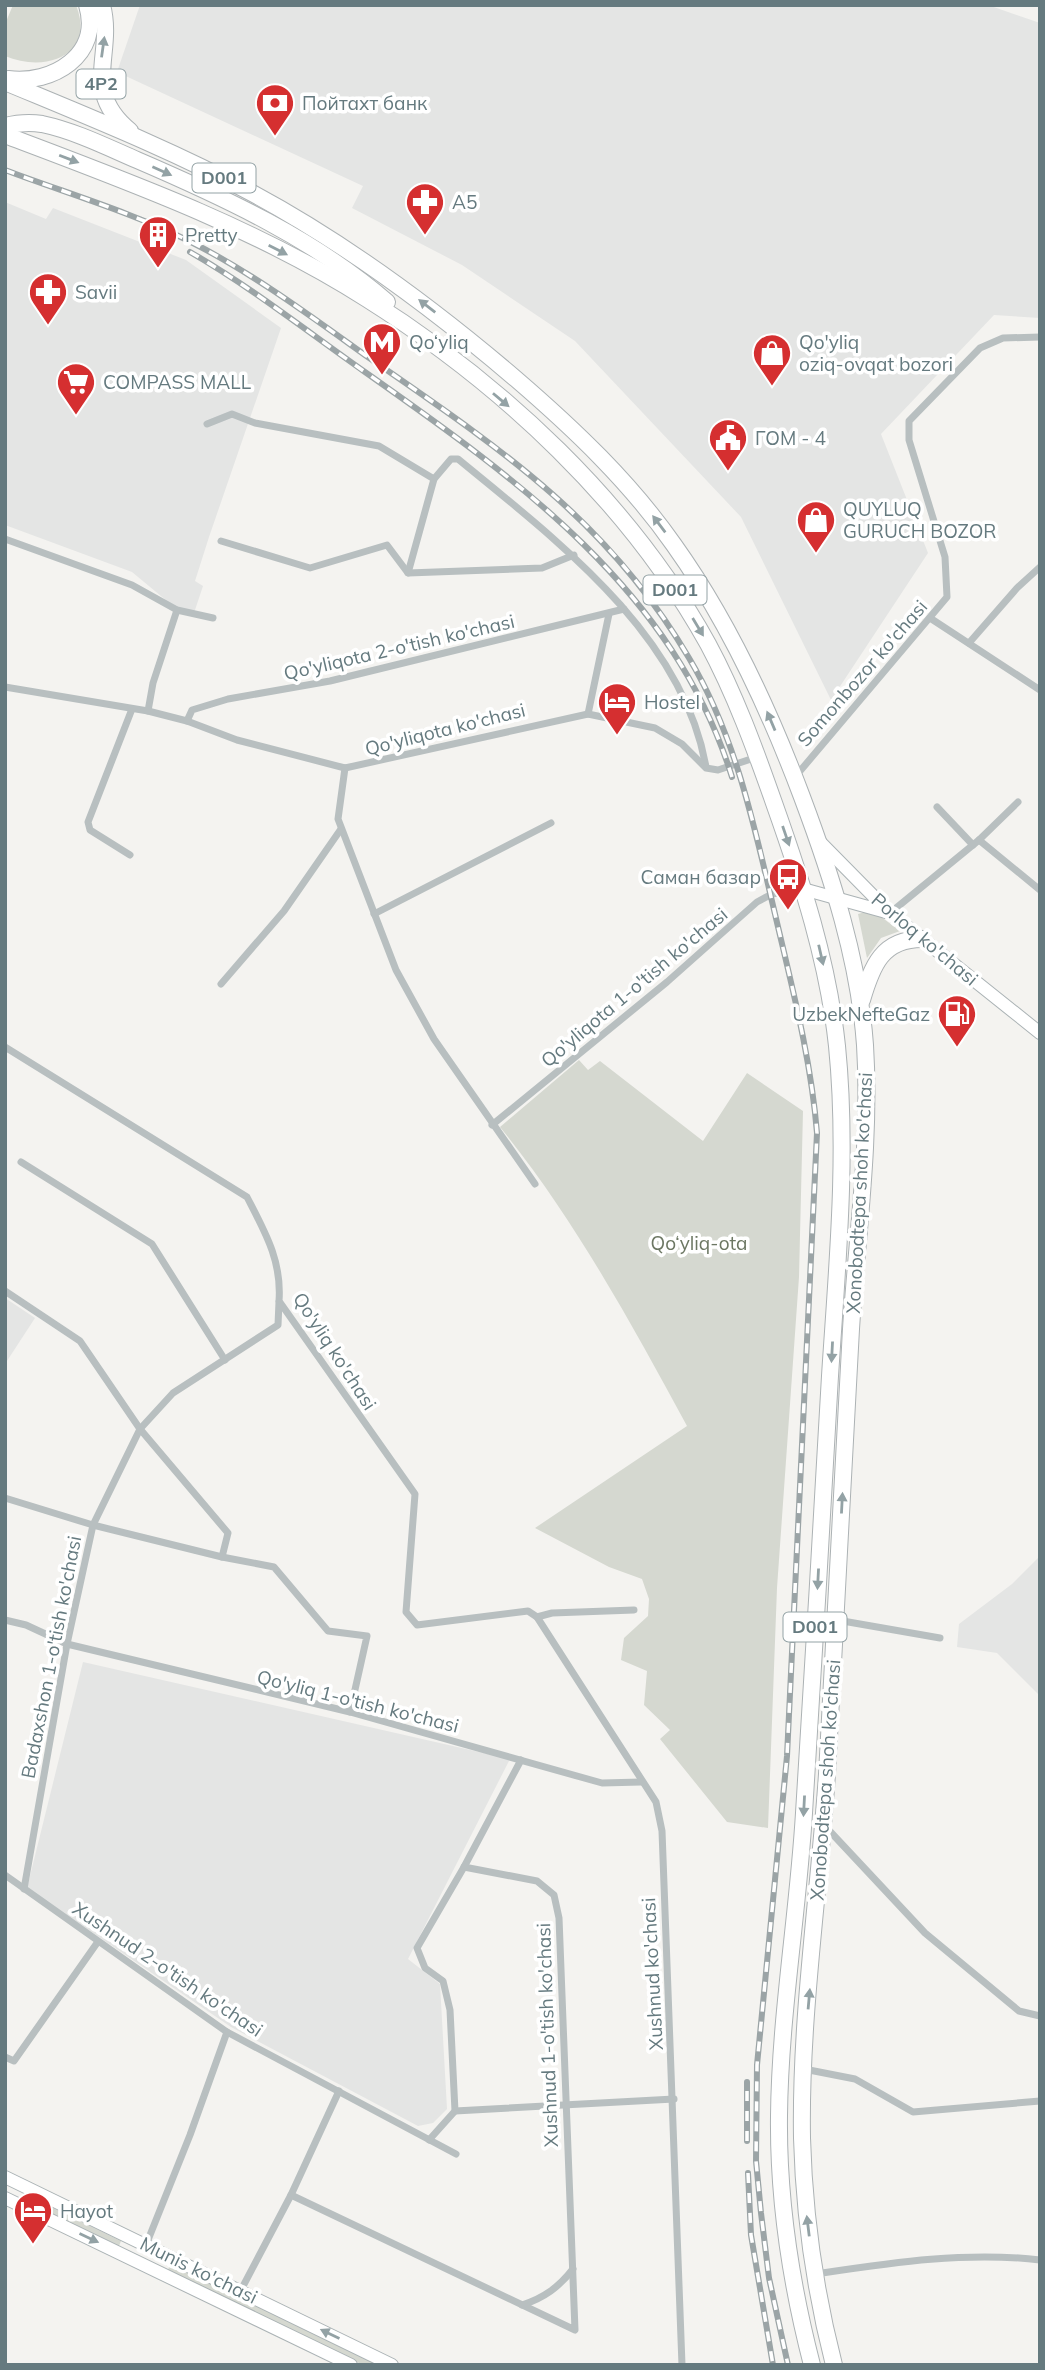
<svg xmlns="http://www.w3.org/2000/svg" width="1045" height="2370" font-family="Mulish,sans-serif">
  <rect width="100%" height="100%" fill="#f4f3f0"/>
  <g fill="#e4e5e4">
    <path d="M140 5H988L1040 23V318L994 315 881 434 928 553 831 700 741 517 575 341 462 265 352 208 363 186 117 72Z"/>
    <path d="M5 202 46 219 53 208 186 260 281 328 209 537 195 581 203 586 194 613 173 606 132 572 5 525Z"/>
    <path d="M5 1298 35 1318 5 1364Z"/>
    <path d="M1040 1556V1696L997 1653 957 1647 959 1624 1012 1584Z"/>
    <path d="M83 1662 510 1759 408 1959 440 1984 447 2109 433 2123 418 2126 231 2027 27 1888Z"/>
  </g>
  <g fill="#d5d8d0">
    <path d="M13 5H76C96 56 45 73 5 56V24Z"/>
    <path d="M872 910 900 931 881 938 867 958 858 914Z"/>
    <path d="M579 1060 588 1070 600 1061 703 1141 747 1073 803 1111 799 1277 777 1588 768 1828 727 1822 660 1739 670 1730 644 1705 647 1671 621 1660 624 1638 648 1616 649 1599 642 1579 609 1567 535 1528 687 1426C631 1323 574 1218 500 1127Z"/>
    <path d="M26 2195 121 2241 119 2246 23 2200Z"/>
    <path d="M170 2264 378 2365H363L168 2270Z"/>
  </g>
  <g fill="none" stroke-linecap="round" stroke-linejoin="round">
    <g stroke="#abb3b5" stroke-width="14">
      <g id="secondary">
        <path d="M821 843 890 913 1040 1033"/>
        <path d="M803 889 886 912"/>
        <path d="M5 2177 392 2365"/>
        <path d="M5 2198 351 2365"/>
      </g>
    </g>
    <g stroke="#acb2b4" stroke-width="18">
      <g id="highway">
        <path d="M102 5C115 54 80 90 130 131"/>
        <path d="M8 79C52 85 102 55 87 5"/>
        <path d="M5 82C89 117 172 150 252 193 347 244 434 309 516 379 574 429 630 482 674 545 729 622 769 709 802 797 832 877 859 961 865 1045 871 1140 857 1235 851 1329 842 1477 836 1626 827 1774 819 1895 800 2017 802 2138 804 2214 815 2291 834 2365"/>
        <path d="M5 126C17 123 30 122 42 124 75 131 107 147 137 160 223 197 316 240 387 302"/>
        <path d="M5 135C127 181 256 228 367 299 502 384 630 503 708 644 735 694 755 749 774 803 802 882 828 961 837 1046 848 1155 837 1267 830 1376 822 1522 813 1667 804 1813 798 1914 780 2015 779 2116 778 2200 791 2284 812 2365"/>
        <path d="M862 1000C872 966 882 939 922 939"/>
      </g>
    </g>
    <g stroke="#b8bfc0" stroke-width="7">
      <path d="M207 424 232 414 255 423 379 446 434 479"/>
      <path d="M5 539 132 585 177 610 213 618"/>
      <path d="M221 541 310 568 387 545 408 573 542 568 574 555"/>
      <path d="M408 573 434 479 451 459H458C555 539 683 634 706 767"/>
      <path d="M930 618 1040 690"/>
      <path d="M969 643 1017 588 1040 567"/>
      <path d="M5 687 148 711 187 721 237 740 345 768 588 714 655 728 682 744 706 768 718 770 757 757"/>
      <path d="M148 711 153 683 177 610"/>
      <path d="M588 714 609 614"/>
      <path d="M187 721 192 710 228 699 330 681 624 609"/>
      <path d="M345 768 338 819 396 970 434 1039 535 1184"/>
      <path d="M795 777 947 597 945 557 909 440V421L980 348 1003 338 1040 337"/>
      <path d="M937 807 973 845"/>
      <path d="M979 840 1040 890"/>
      <path d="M130 855 90 830 88 822 132 709"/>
      <path d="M890 913 979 840 1018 802"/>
      <path d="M374 914 551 823"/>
      <path d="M221 984 284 911 341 829"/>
      <path d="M5 1047 247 1197C265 1232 282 1261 279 1301L415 1494 406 1612 417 1625 528 1611 537 1617 552 1613 634 1610"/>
      <path d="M492 1125 667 982 757 902 772 894 802 889"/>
      <path d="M21 1162 152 1244 225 1360"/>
      <path d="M5 1291 80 1341 140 1429 228 1533 222 1557"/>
      <path d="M5 1498 93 1525 222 1557 274 1567 328 1631 367 1636 350 1712"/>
      <path d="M537 1617 656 1802 662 1831 682 2365"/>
      <path d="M5 1620 26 1625 67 1644 350 1712 602 1783 641 1782"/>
      <path d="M837 1620 940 1638"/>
      <path d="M824 1825 925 1933 1019 2011 1040 2016"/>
      <path d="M5 1875 227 2032 456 2154"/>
      <path d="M24 1889 67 1644 93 1525 140 1429 173 1393 278 1325 279 1302"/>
      <path d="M5 2057 14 2061 97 1943"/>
      <path d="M804 2069 855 2079 913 2112 1040 2101"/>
      <path d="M455 2111 674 2099"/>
      <path d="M429 2140 455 2111 450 2010 443 1981 425 1968 417 1948 464 1867 521 1760"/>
      <path d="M291 2195 575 2330 559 1918 554 1895 537 1881 464 1867"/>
      <path d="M146 2245 190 2135 227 2032"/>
      <path d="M815 2274C889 2263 965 2251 1040 2260"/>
      <path d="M241 2290 291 2195 339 2091"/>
      <path d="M522 2305C544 2298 559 2287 573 2269"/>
    </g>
    <use href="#secondary" stroke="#fff" stroke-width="12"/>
    <use href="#highway" stroke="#fff" stroke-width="16"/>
    <g stroke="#9ba4a6" stroke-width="6">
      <g id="rail">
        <path d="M5 170C66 193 131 212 189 241 251 272 309 315 365 355 495 445 607 518 689 658 736 737 754 825 775 914 792 987 811 1059 817 1133L787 1756 757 2065 756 2161 761 2213 769 2278 788 2365"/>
        <path d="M190 252C251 287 308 332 365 372 517 479 674 590 732 777"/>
        <path d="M747 2141V2082"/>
        <path d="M748 2173 751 2235 773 2365"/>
      </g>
    </g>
    <use href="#rail" stroke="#fff" stroke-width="3.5" stroke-dasharray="10" stroke-linecap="butt"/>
  </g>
  <defs><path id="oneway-solid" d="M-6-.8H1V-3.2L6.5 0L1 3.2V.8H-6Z" transform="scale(1.75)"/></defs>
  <g fill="#93a2a5">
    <use href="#oneway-solid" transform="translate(103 47) rotate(-82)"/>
    <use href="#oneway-solid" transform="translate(69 159) rotate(21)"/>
    <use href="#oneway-solid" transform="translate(162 171) rotate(24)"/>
    <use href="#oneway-solid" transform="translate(278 250) rotate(27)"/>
    <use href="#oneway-solid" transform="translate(427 306) rotate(-142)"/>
    <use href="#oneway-solid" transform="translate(501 400) rotate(40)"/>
    <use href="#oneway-solid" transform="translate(659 524) rotate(-127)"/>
    <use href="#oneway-solid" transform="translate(698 627) rotate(59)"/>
    <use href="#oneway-solid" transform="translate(771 721) rotate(-113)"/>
    <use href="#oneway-solid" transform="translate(786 836) rotate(71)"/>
    <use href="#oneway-solid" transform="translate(821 955) rotate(77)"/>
    <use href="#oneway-solid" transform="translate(832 1352) rotate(93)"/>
    <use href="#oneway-solid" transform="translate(842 1503) rotate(-87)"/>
    <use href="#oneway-solid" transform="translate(818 1579) rotate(93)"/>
    <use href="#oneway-solid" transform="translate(804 1806) rotate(93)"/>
    <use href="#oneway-solid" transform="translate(809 1999) rotate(-85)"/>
    <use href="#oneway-solid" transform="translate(808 2226) rotate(-97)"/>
    <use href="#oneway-solid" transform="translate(89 2238) rotate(25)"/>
    <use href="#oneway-solid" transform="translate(330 2334) rotate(-154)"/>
  </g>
  <defs>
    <g id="bank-pin" transform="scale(2.0125)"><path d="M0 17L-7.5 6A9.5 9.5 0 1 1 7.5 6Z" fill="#d52f30" stroke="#fff"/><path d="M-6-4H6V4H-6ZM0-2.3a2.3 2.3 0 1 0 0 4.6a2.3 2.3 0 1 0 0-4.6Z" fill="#fff"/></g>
    <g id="pharmacy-pin" transform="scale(2.0125)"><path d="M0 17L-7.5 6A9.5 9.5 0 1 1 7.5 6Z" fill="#d52f30" stroke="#fff"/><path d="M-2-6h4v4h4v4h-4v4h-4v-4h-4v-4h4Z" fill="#fff"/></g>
    <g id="building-pin" transform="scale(2.0125)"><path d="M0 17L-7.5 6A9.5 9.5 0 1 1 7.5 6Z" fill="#d52f30" stroke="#fff"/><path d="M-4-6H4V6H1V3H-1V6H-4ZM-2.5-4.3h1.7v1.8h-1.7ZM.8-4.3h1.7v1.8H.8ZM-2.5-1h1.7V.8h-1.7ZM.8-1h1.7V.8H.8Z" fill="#fff"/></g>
    <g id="metro-pin" transform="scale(2.0125)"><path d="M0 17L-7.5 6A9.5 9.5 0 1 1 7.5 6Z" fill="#d52f30" stroke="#fff"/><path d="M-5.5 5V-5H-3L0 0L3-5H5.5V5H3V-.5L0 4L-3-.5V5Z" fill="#fff"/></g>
    <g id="shop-pin" transform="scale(2.0125)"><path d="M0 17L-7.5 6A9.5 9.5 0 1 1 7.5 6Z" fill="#d52f30" stroke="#fff"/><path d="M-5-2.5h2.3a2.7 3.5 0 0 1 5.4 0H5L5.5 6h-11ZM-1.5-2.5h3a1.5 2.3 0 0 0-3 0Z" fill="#fff"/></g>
    <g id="supermarket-pin" transform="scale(2.0125)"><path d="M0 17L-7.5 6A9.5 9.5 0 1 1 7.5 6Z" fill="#d52f30" stroke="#fff"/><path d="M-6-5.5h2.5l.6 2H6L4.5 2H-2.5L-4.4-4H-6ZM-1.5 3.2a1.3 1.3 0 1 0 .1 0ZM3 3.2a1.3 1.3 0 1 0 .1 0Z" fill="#fff"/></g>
    <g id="civic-pin" transform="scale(2.0125)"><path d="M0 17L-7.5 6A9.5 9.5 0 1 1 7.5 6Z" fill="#d52f30" stroke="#fff"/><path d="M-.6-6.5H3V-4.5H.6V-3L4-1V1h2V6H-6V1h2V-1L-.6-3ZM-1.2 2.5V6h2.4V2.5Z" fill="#fff"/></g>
    <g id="hotel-pin" transform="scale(2.0125)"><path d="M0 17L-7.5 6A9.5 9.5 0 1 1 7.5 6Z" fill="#d52f30" stroke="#fff"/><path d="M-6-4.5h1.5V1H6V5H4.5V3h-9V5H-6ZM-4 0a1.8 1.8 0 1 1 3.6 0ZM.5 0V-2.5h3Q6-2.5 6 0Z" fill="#fff"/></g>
    <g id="bus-pin" transform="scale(2.0125)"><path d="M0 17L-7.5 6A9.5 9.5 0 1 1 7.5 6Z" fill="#d52f30" stroke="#fff"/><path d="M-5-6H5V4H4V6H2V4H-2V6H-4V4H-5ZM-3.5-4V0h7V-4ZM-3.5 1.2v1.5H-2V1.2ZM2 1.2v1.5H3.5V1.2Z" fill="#fff"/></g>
    <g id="fuel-pin" transform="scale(2.0125)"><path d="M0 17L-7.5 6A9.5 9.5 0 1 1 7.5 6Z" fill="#d52f30" stroke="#fff"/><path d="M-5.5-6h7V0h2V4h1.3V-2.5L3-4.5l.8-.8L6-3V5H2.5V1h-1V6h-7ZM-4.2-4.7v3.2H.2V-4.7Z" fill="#fff"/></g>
  </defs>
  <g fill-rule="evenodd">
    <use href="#bank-pin" x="275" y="103"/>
    <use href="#pharmacy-pin" x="425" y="202"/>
    <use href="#building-pin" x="158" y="235"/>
    <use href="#pharmacy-pin" x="48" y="292"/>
    <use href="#metro-pin" x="382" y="342"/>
    <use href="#shop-pin" x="772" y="353"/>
    <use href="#supermarket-pin" x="76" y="382"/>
    <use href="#civic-pin" x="728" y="438"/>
    <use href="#shop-pin" x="816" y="520"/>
    <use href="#hotel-pin" x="617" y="702"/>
    <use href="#bus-pin" x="788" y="877"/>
    <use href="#fuel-pin" x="957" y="1014"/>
    <use href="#hotel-pin" x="33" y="2211"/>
  </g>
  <g text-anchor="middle" stroke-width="7" stroke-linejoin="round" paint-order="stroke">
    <g fill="#fff" stroke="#93a2a5" stroke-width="2">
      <rect x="76.5" y="69.5" width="49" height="29" rx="5"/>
      <rect x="192.5" y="163.5" width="63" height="29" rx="5"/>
      <rect x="643.5" y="575.5" width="63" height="29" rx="5"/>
      <rect x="783.5" y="1612.5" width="63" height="29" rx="5"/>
    </g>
    <g font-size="18" font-weight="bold" fill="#657a7f">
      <text x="101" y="90">4P2</text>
      <text x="224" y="184">D001</text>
      <text x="675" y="596">D001</text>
      <text x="815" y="1633">D001</text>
    </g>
    <g font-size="19" fill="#657a7f" stroke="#fff" text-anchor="start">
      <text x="302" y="110">Пойтахт банк</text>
      <text x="452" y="209">А5</text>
      <text x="185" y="242">Pretty</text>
      <text x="75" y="299">Savii</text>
      <text x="409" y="349">Qo‘yliq</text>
      <text x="799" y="349">Qo'yliq<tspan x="799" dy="22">oziq-ovqat bozori</tspan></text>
      <text x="103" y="389">COMPASS MALL</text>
      <text x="755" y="445">ГОМ - 4</text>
      <text x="843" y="516">QUYLUQ<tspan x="843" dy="22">GURUCH BOZOR</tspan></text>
      <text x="644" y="709">Hostel</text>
      <text x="761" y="884" text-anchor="end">Саман базар</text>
      <text x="930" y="1021" text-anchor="end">UzbekNefteGaz</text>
      <text x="60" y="2218">Hayot</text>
    </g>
    <g font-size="19" fill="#657a7f" stroke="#fff">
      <text transform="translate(399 647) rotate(-13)" y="7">Qo'yliqota 2-o'tish ko'chasi</text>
      <text transform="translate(862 673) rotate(-49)" y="7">Somonbozor ko'chasi</text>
      <text transform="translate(445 729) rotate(-14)" y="7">Qo'yliqota ko'chasi</text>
      <text transform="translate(925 939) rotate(40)" y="7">Porloq ko'chasi</text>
      <text transform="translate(634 987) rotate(-40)" y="7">Qo'yliqota 1-o'tish ko'chasi</text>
      <text transform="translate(859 1193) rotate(-87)" y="7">Xonobodtepa shoh ko'chasi</text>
      <text transform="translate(335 1351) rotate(57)" y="7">Qo'yliq ko'chasi</text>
      <text transform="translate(51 1657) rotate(-79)" y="7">Badaxshon 1-o'tish ko'chasi</text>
      <text transform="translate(358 1701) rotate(14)" y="7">Qo'yliq 1-o'tish ko'chasi</text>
      <text transform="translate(825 1780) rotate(-86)" y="7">Xonobodtepa shoh ko'chasi</text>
      <text transform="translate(168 1969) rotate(34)" y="7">Xushnud 2-o'tish ko'chasi</text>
      <text transform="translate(652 1974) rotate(-93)" y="7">Xushnud ko'chasi</text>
      <text transform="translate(547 2035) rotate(-92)" y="7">Xushnud 1-o'tish ko'chasi</text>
      <text transform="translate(199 2270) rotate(26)" y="7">Munis ko'chasi</text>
    </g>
    <g font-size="19" fill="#6c7763" stroke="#fff">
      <text x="699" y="1250">Qo‘yliq-ota</text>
    </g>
  </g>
  <rect width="1045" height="2370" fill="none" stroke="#657a7f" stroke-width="14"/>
</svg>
